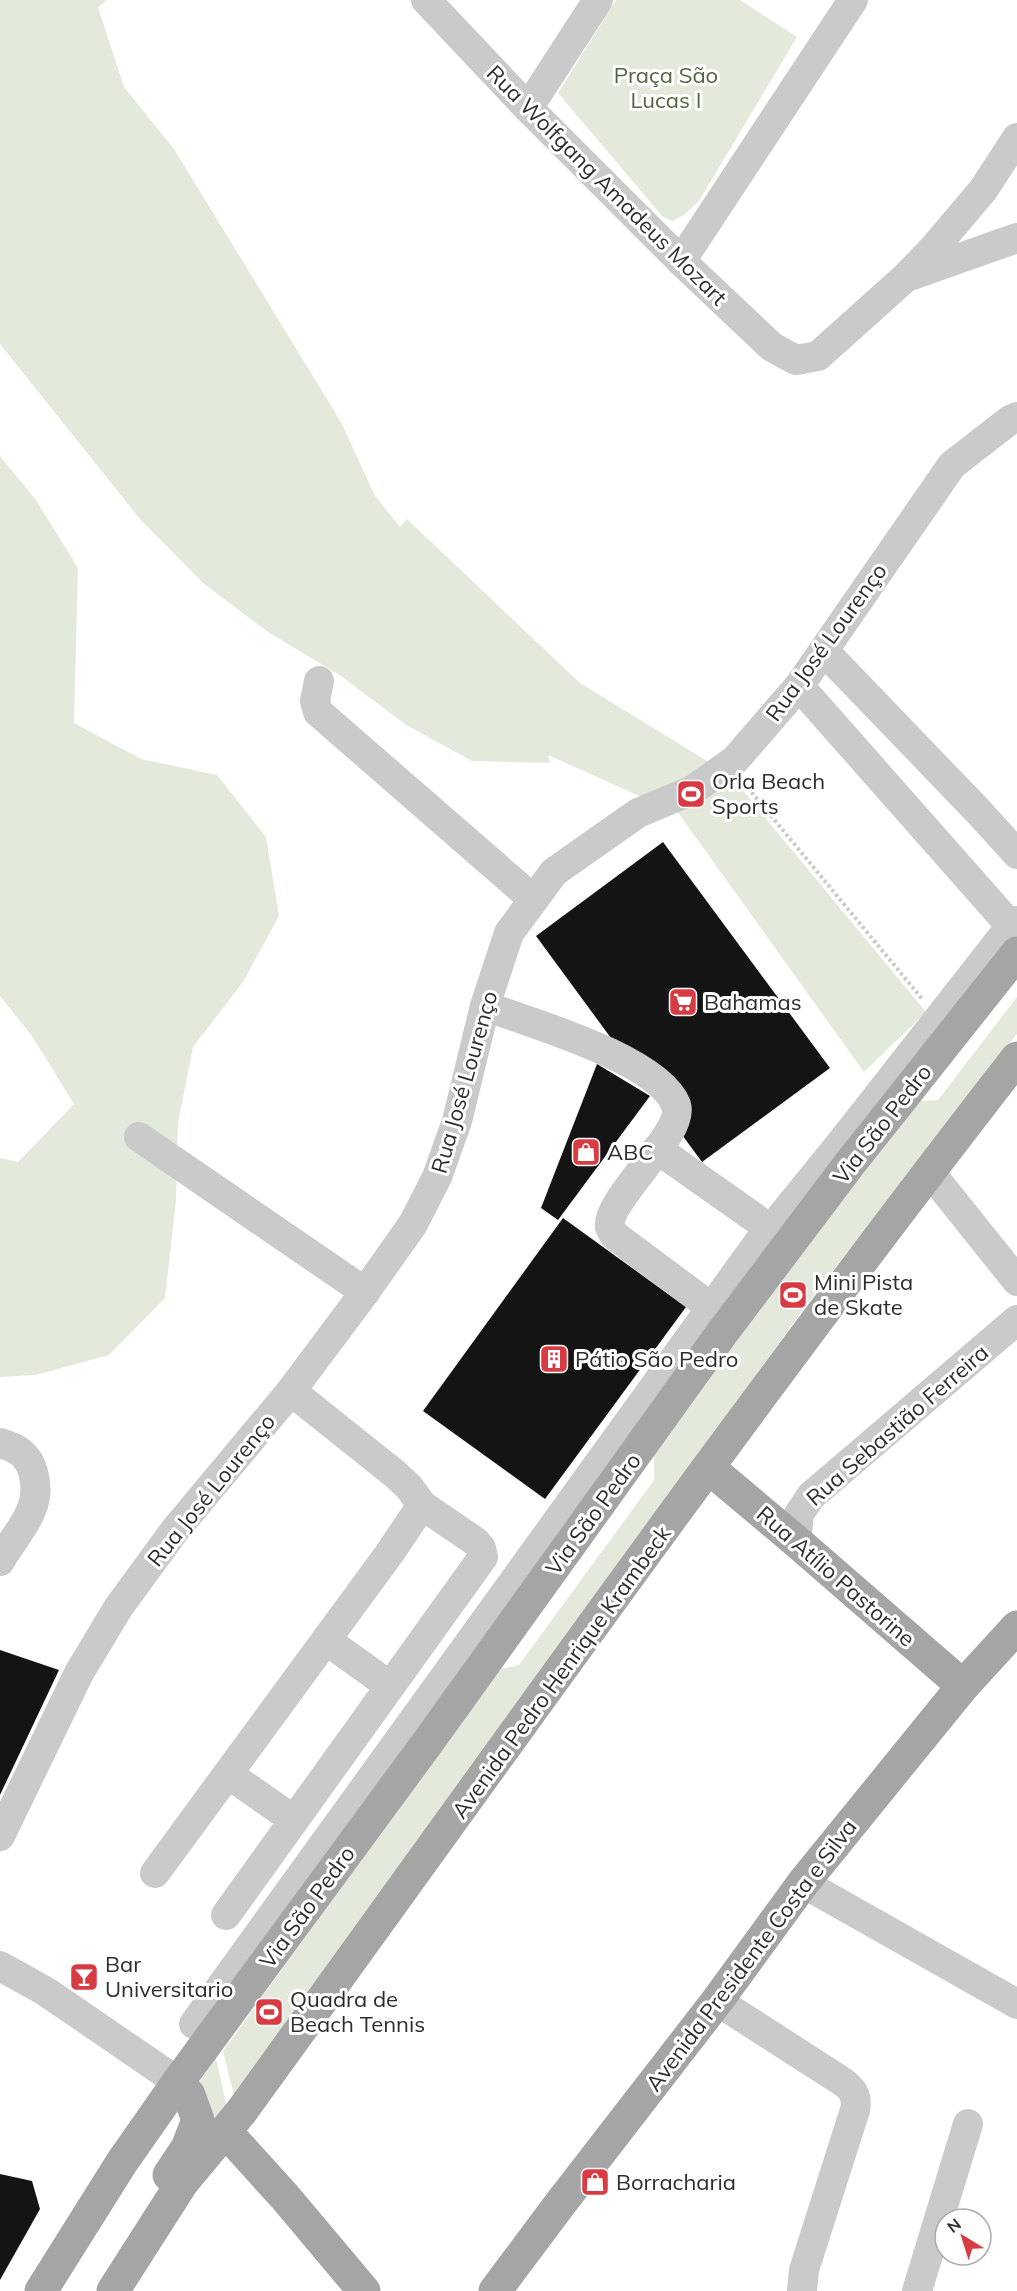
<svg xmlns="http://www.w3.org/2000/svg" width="1017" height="2291" font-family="Mulish,sans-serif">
  <rect width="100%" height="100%" fill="#fff"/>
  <g fill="#e3eadc">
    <path d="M0 0H107L98 7 124 87 174 149 341 422 375 496 400 527 407 519 580 683 730 775 926 1012 864 1072 679 814 548 755 550 763 472 761 406 725 341 676 268 632 203 583 140 519 0 344Z"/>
    <path d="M616 0H740L797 37 699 201 684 215 672 221 663 217 558 93Z"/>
    <path d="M0 456 36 500 78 568 74 723 141 759 217 775 266 837 279 916 243 982 193 1047 178 1123 176 1201 165 1298 109 1355 36 1375 0 1377V1158L18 1162 74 1104 32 1036 0 996Z"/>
    <path d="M1017 997V1034L810 1300 234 2096 223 2051 498 1670 519 1665 654 1480V1454L778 1283 920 1101 938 1100Z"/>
    <path d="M216 2058 227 2108 205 2127 196 2087Z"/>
  </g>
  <g fill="#141414">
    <path d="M663 842 830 1068 702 1162 536 936Z"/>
    <path d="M597 1064 650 1096 558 1220 541 1208Z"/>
    <path d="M563 1218 686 1307 545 1499 423 1411Z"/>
    <path d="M0 1650 59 1670 0 1795Z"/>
    <path d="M0 2174 32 2181 40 2209 0 2280Z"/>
  </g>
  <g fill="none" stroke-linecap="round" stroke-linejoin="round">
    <path stroke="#cacaca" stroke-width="4" stroke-dasharray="3 3" stroke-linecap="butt" d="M744 783 923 1000"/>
    <g stroke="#cacaca" stroke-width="30">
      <path d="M426 0 528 108 681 261 772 347 796 360 818 356 906 277 934 248 983 190 1017 138"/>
      <path d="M528 108 598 0"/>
      <path d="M681 261 853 0"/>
      <path d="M912 275 1017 238"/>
      <path d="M824 651 978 811 1017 854"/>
      <path d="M319 681 315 701 318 712 533 899"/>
      <path d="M799 686 1011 926"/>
      <path d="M485 1006C531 1023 658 1059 676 1105 686 1133 605 1200 610 1227 611 1230 613 1232 614 1235L712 1308 719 1327"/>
      <path d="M139 1137 365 1292"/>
      <path d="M657 1149 769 1228"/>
      <path d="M848 1158 845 1138 1011 926 1017 921"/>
      <path d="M929 1171 1017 1281"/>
      <path d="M0 1443C17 1448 28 1454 33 1472 44 1509 17 1531 0 1561"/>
      <path d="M796 1541 799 1514 811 1496 1017 1320"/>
      <path d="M326 1640 390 1686"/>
      <path d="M228 1774 294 1820"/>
      <path d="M0 1836 79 1673 118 1608 175 1530 291 1391 365 1292 413 1224 437 1177 457 1121 485 1006 509 933 554 872 638 813 693 790 735 760 799 686 952 465 1010 420 1017 417"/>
      <path d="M155 1873 389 1554 422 1505 409 1487 395 1474 291 1391"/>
      <path d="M803 1883 1017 2004"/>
      <path d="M226 1915 483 1557 481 1548 476 1542 422 1505"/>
      <path d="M0 1966 45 1991 178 2082"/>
      <path d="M717 2001 840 2080C852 2088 858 2095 855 2110L804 2270 802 2291"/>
      <path d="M194 2024 769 1228 777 1222 845 1138"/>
      <path d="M917 2291 968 2124"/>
    </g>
    <g stroke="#a5a5a5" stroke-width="33">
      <path d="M709 1468 796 1541 963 1686"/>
      <path d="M226 2132 285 2197 364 2291"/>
      <path d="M169 2175 187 2148 198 2120 189 2095 178 2082"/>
      <path d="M41 2291 122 2162 178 2082 428 1742 722 1333 848 1166 1017 953"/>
      <path d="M113 2291 182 2183 241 2112C497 1759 749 1402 1017 1058"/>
      <path d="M495 2291 560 2204 717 2001 803 1883 963 1686 1017 1627"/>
    </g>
  </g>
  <defs>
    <g id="stadium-square" transform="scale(1.5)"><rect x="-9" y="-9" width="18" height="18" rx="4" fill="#d93b42" stroke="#fff"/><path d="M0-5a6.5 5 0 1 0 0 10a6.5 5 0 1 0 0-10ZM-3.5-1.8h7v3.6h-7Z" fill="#fff"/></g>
    <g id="supermarket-square" transform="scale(1.5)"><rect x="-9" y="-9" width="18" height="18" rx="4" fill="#d93b42" stroke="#fff"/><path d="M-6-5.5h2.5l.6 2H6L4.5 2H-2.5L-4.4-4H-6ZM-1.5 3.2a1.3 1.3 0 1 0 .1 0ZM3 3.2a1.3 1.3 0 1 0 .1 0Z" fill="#fff"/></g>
    <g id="shop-square" transform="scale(1.5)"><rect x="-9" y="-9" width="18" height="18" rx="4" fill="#d93b42" stroke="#fff"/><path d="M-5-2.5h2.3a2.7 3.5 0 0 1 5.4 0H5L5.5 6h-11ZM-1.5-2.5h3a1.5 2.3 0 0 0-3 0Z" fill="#fff"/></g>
    <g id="building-square" transform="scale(1.5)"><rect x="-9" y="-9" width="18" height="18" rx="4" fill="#d93b42" stroke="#fff"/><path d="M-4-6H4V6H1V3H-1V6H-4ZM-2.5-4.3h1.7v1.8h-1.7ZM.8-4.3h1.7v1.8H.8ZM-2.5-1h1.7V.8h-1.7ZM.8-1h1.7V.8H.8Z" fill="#fff"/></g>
    <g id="bar-square" transform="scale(1.5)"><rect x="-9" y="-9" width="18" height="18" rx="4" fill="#d93b42" stroke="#fff"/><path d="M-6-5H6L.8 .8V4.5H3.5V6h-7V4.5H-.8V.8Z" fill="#fff"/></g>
  </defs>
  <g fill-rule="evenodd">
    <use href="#stadium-square" x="691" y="794"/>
    <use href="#supermarket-square" x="683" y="1002"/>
    <use href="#shop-square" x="586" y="1152"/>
    <use href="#stadium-square" x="793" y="1295"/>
    <use href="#building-square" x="554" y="1359"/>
    <use href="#bar-square" x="84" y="1977"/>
    <use href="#stadium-square" x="269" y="2012"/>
    <use href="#shop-square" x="595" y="2182"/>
  </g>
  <g text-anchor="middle" stroke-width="6" stroke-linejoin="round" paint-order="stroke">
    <g font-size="22" fill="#4f663e" stroke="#fff">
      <text x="666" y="83">Praça São<tspan x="666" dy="25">Lucas I</tspan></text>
    </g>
    <g font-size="22" fill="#2d2d2d" stroke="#fff">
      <text transform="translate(607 185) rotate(45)" y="8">Rua Wolfgang Amadeus Mozart</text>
      <text transform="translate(826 642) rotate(-54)" y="8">Rua José Lourenço</text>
      <text transform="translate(464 1082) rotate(-74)" y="8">Rua José Lourenço</text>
      <text transform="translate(882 1124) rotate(-52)" y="8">Via São Pedro</text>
      <text transform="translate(897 1425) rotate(-41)" y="8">Rua Sebastião Ferreira</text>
      <text transform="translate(211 1490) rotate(-51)" y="8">Rua José Lourenço</text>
      <text transform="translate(593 1514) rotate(-54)" y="8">Via São Pedro</text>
      <text transform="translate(836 1576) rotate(41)" y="8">Rua Atílio Pastorine</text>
      <text transform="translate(561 1672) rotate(-54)" y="8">Avenida Pedro Henrique Krambeck</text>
      <text transform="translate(307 1907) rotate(-54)" y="8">Via São Pedro</text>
      <text transform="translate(751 1955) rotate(-53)" y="8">Avenida Presidente Costa e Silva</text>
    </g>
    <g font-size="22" fill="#2d2d2d" stroke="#fff" text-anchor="start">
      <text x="712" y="789">Orla Beach<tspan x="712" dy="25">Sports</tspan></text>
      <text x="704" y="1010">Bahamas</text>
      <text x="607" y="1160">ABC</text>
      <text x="814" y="1290">Mini Pista<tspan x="814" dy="25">de Skate</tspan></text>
      <text x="575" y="1367">Pátio São Pedro</text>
      <text x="105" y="1972">Bar<tspan x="105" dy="25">Universitario</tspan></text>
      <text x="290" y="2007">Quadra de<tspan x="290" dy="25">Beach Tennis</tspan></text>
      <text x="616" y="2190">Borracharia</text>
    </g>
  </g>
  <g transform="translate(963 2237) rotate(322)"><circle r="28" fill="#ffffff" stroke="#ababab" stroke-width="1.5"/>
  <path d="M0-4.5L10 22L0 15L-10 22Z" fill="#d93b42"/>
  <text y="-9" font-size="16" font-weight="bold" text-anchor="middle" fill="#2d2d2d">N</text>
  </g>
</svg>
